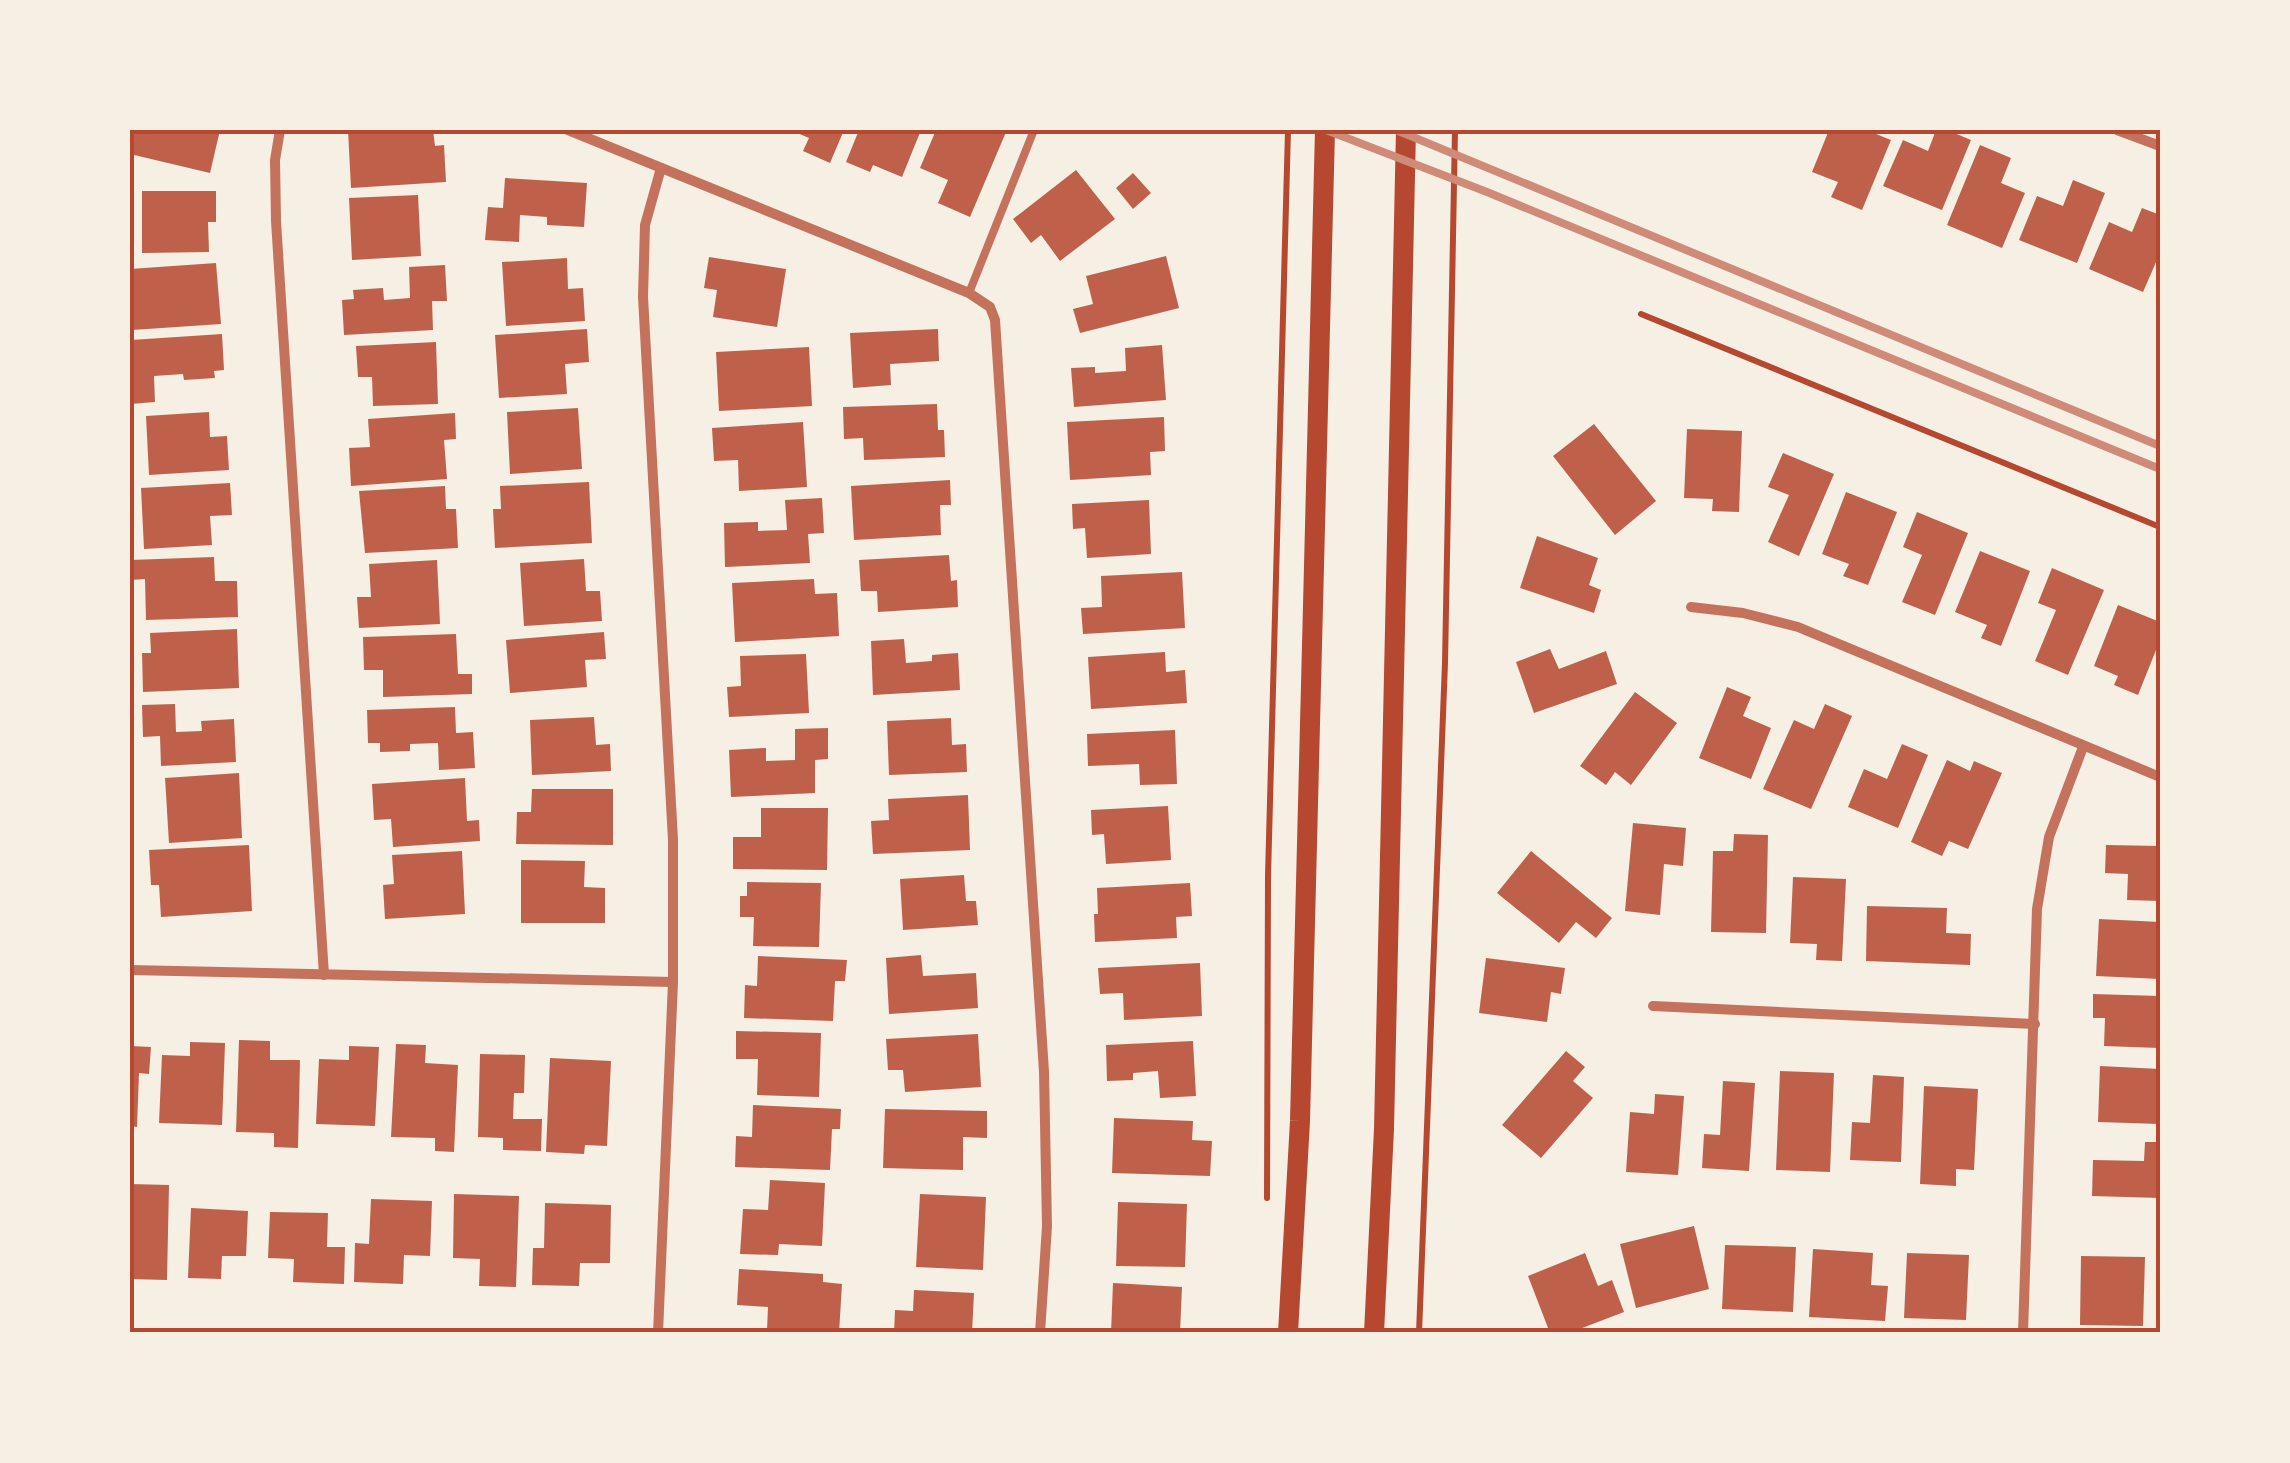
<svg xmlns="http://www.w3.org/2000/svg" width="2290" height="1463" font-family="Barlow,sans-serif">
  <rect width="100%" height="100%" fill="#f6efe4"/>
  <g fill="#bf614a">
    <path d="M132 130H220L210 173 130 154Z"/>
    <path d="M348 130H433L435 146 444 145 446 182 351 188Z"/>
    <path d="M790 130H844L830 163 803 151 809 138Z"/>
    <path d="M859 130H921L902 177 873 165 870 172 846 162Z"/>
    <path d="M936 130 1006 132 970 217 938 203 948 180 920 168Z"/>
    <path d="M1829 130H1866L1891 140 1862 210 1831 197 1838 182 1812 172Z"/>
    <path d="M1936 130H1947L1971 140 1942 210 1883 186 1903 140 1928 151Z"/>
    <path d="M1980 145 2011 158 2001 183 2025 193 2002 248 1947 225Z"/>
    <path d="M1076 170 1115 219 1060 261 1041 235 1031 243 1013 219Z"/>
    <path d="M1133 173 1151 193 1133 209 1116 188Z"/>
    <path d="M505 178 587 183 584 227 547 225V217L520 215 519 242 485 240 488 207 503 208Z"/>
    <path d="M2073 180 2105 193 2077 263 2019 240 2037 196 2063 206Z"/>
    <path d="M142 191H216V222H208L209 252 142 253Z"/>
    <path d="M418 195 421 256 352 260 349 198Z"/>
    <path d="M2142 208 2160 215V253L2143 292 2089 269 2109 222 2132 232Z"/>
    <path d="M1166 256 1179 308 1080 333 1073 309 1093 304 1086 276Z"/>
    <path d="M709 257 786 269 777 327 713 317 717 290 704 288Z"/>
    <path d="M567 258 568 289 583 288 585 321 506 326 502 262Z"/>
    <path d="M216 263 221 324 132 330 130 269Z"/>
    <path d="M445 265 447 301H432L433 330 344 335 342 300 354 299 353 290 383 288 384 300 410 298 409 267Z"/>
    <path d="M587 329 589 362 565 364 567 394 499 398 495 335Z"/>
    <path d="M938 329 939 361 890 364 891 385 853 388 850 333Z"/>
    <path d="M222 334 224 370 214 371 215 378 184 380 183 374 154 376 155 402 130 404 131 340Z"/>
    <path d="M436 342 438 404 373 406 372 377H358L356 346Z"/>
    <path d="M1162 345 1166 400 1074 407 1071 368 1095 367V373L1126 371 1125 348Z"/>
    <path d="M809 347 812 406 719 411 716 352Z"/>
    <path d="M937 404 938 430H944L945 457 864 460 863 438 844 439 843 407Z"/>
    <path d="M578 408 582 469 510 474 507 412Z"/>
    <path d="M209 412 210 437 227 436 229 470 149 475 146 416Z"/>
    <path d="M455 413 456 439 444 440 447 479 351 486 349 448 370 447 368 419Z"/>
    <path d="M1164 417 1165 451 1150 452 1151 475 1070 480 1067 422Z"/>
    <path d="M803 422 807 487 739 491 738 460 714 461 712 428Z"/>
    <path d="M1594 424 1656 501 1615 535 1553 456Z"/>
    <path d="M1687 429 1742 431 1739 512 1712 511 1713 499 1684 498Z"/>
    <path d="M1783 453 1834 474 1799 556 1768 542 1789 495 1768 487Z"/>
    <path d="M950 480 951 505H940L941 535 854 540 851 486Z"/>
    <path d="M589 482 592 543 495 548 493 509H501L500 486Z"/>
    <path d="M230 483 232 515 210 516 212 545 144 549 141 488Z"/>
    <path d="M445 486 446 509H456L458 548 365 553 359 491Z"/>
    <path d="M1846 492 1897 512 1868 585 1843 576 1849 564 1822 554Z"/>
    <path d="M822 498 824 533 808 534 810 563 725 567 724 523 758 522V531L787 530 785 500Z"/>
    <path d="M1149 500 1151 554 1087 558 1085 528 1073 529 1072 504Z"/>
    <path d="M1917 512 1968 533 1935 615 1902 602 1922 555 1903 547Z"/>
    <path d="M1537 536 1598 558 1589 585 1601 590 1594 613 1520 588Z"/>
    <path d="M1980 551 2030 571 2001 646 1981 638 1987 625 1955 612Z"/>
    <path d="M949 555 951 581 957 580 958 607 878 612 877 591H861L859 560Z"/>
    <path d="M214 557 215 581H237L238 617 146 620 145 579 131 580 130 560Z"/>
    <path d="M584 559 586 591H600L602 621 524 626 520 563Z"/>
    <path d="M437 560 440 624 359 628 357 597H371L369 564Z"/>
    <path d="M2052 568 2104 590 2068 675 2035 661 2056 610 2038 603Z"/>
    <path d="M1182 572 1185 628 1083 634 1081 608 1102 607 1101 576Z"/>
    <path d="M814 579 815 594 837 593 839 636 735 642 732 583Z"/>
    <path d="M2118 605 2160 622V640L2138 695 2114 685 2118 676 2094 666Z"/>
    <path d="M237 629 239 688 143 692 142 653H151L150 633Z"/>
    <path d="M604 632 606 659 585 660 587 687 510 693 506 640Z"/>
    <path d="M456 634 458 674H472V694L383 697V670H364L363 637Z"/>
    <path d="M904 639 906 663 932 661V655L958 653 960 690 873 695 871 641Z"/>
    <path d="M1550 649 1559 669 1606 651 1617 684 1534 713 1516 662Z"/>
    <path d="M1165 652 1166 672 1185 670 1187 703 1091 709 1088 657Z"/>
    <path d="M806 654 809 713 729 717 727 687 741 686 740 656Z"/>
    <path d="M1727 687 1751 697 1743 716 1771 728 1751 779 1699 758Z"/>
    <path d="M1635 692 1677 723 1631 785 1615 772 1606 785 1580 766Z"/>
    <path d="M175 704 176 732 202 731 201 721 234 719 236 762 161 766 160 736 143 737 142 705Z"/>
    <path d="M1825 704 1852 716 1811 809 1763 789 1794 720 1814 729Z"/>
    <path d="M455 707 456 733 473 732 475 768 439 770 438 743 410 744V751L380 752V743H368L367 710Z"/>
    <path d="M594 717 596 745 610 744 611 771 532 775 530 720Z"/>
    <path d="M951 718 952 745 966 744 967 772 889 775 887 721Z"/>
    <path d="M828 728V759L815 760V793L731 797 729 750 766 748V761L795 760V729Z"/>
    <path d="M1175 730 1177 784 1140 785 1139 764 1088 766 1087 734Z"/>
    <path d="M1902 744 1928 755 1898 828 1848 807 1864 769 1887 779Z"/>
    <path d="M1947 760 1970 771 1974 761 2002 773 1968 849 1949 841 1942 856 1911 842Z"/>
    <path d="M239 773 242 838 169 843 165 778Z"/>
    <path d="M465 778 467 821 479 820 480 841 393 847 391 819 374 820 372 784Z"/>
    <path d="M532 789H613V845L516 844 517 812H531Z"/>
    <path d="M968 795 970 850 873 854 871 821 889 820 888 799Z"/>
    <path d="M1168 806 1171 860 1106 864 1104 834 1092 835 1091 810Z"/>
    <path d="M761 808H828L827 870 733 869V837H761Z"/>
    <path d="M1633 823 1686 828 1683 866 1664 864 1660 915 1625 911Z"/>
    <path d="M1734 834 1768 835 1766 933 1711 932 1713 851H1733Z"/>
    <path d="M249 845 252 911 161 917 159 885H151L149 850Z"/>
    <path d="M2106 845 2160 846V901L2127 900 2128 874 2105 873Z"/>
    <path d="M462 851 465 914 385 919 383 885 394 884 392 855Z"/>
    <path d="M1531 851 1612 918 1596 938 1576 922 1559 943 1497 893Z"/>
    <path d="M521 860 585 861 584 887 605 888V923H521Z"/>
    <path d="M964 875 966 901H976L978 925 903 930 900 879Z"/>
    <path d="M1793 877 1846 879 1842 961 1816 960 1817 944 1790 943Z"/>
    <path d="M747 882 821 883 819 947 753 946 754 917H740V896H747Z"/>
    <path d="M1190 883 1192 916 1176 917 1177 938 1095 942 1094 914H1098L1097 888Z"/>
    <path d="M1867 906 1947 908 1946 933 1971 934 1970 965 1866 961Z"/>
    <path d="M2099 919 2160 922V979L2096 976Z"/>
    <path d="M921 955 923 976 976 973 978 1008 889 1014 886 958Z"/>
    <path d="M758 956 847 960 845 981H835L833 1021 744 1018 745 985 757 986Z"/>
    <path d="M1486 958 1565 968 1561 994 1551 992 1547 1022 1479 1013Z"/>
    <path d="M1200 963 1202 1016 1124 1020 1123 993 1100 994 1098 968Z"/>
    <path d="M2093 994 2160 996V1048L2104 1046 2105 1018H2093Z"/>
    <path d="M736 1031 821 1033 819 1097 757 1095 758 1059H736Z"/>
    <path d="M978 1034 981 1087 905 1092 903 1070H888L886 1039Z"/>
    <path d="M239 1040 270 1041V1060H300L298 1148 274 1147V1133L236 1132Z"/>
    <path d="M1193 1041 1196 1096 1160 1098 1158 1071 1133 1073V1080L1107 1081 1106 1045Z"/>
    <path d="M190 1042 225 1043 222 1125 159 1123 162 1055 190 1056Z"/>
    <path d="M396 1044 426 1045 425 1063 458 1065 454 1152 435 1151V1138L391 1137Z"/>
    <path d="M130 1046 151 1047 149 1074 139 1073 137 1127 130 1126Z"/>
    <path d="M349 1046 379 1047 375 1126 316 1124 319 1059 349 1060Z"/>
    <path d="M1566 1051 1585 1067 1573 1081 1593 1098 1541 1158 1502 1125Z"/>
    <path d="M480 1054 525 1055 524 1093H514L513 1119H542L541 1151 503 1150V1138L478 1137Z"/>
    <path d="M550 1058 611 1061 607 1146 585 1145 584 1154 546 1152Z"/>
    <path d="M2100 1066 2160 1069V1124L2098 1122Z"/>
    <path d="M1780 1071 1834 1073 1830 1172 1776 1170Z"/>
    <path d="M1873 1075 1904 1077 1901 1162 1850 1160 1852 1122 1870 1123Z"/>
    <path d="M1723 1081 1755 1083 1749 1171 1702 1168 1704 1134 1720 1135Z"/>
    <path d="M1924 1086 1978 1089 1974 1170 1956 1169V1186L1920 1184Z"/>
    <path d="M1655 1094 1684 1096 1678 1175 1626 1172 1630 1112 1654 1114Z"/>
    <path d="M753 1105 841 1109 840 1129H832L830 1170 735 1167 736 1136 752 1137Z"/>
    <path d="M885 1109 987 1111V1138L963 1137V1170L883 1168Z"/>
    <path d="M1114 1118 1193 1121 1192 1140 1212 1141 1210 1176 1112 1173Z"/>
    <path d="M2145 1142H2160V1198L2092 1196 2093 1160 2144 1161Z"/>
    <path d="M770 1180 825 1183 822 1246 779 1244 778 1255 740 1254 743 1209 768 1210Z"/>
    <path d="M130 1184 169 1185 167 1280 130 1279Z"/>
    <path d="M454 1194 519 1196 516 1287 479 1286 480 1259 453 1258Z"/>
    <path d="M920 1194 986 1197 983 1270 916 1267Z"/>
    <path d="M371 1199 432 1201 430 1256 404 1255 403 1284 354 1282 355 1243 369 1244Z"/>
    <path d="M1118 1202 1187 1204 1185 1267 1116 1266Z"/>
    <path d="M545 1203 611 1205 610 1263H580L579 1286 532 1285 533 1248H544Z"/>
    <path d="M191 1208 248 1211 246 1256H222L221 1279 188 1278Z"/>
    <path d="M270 1212 328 1213 327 1247H345L344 1284 293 1282 294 1259 268 1258Z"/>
    <path d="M1694 1226 1709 1289 1636 1308 1620 1244Z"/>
    <path d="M1725 1245 1796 1247 1793 1312 1722 1309Z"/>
    <path d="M1813 1249 1873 1253 1871 1285 1888 1286 1885 1321 1809 1317Z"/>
    <path d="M1585 1253 1598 1286 1612 1280 1624 1312 1569 1333H1550L1528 1276Z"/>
    <path d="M1907 1253 1969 1255 1966 1320 1904 1318Z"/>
    <path d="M2081 1256 2145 1257 2143 1326 2080 1325Z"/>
    <path d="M739 1269 823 1274V1282L842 1284 839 1333 767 1330 768 1307 737 1305Z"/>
    <path d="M1113 1283 1182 1287 1180 1333H1111Z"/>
    <path d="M914 1290 974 1293 972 1333H894L895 1310 913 1311Z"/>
  </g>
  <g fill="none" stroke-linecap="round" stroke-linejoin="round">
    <g stroke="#b5482f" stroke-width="6">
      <path d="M1641 314 2160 527"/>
      <path d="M1267 1198 1268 876 1288 130"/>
      <path d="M1419 1333 1445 663 1455 130"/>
    </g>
    <path stroke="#c5725c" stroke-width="8" d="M969 293 1034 130"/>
    <g stroke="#c5725c" stroke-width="10">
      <path d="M280 130 275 160 276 221 324 975"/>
      <path d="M568 130 969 293 990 307 995 320 1044 1072 1047 1226 1040 1333"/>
      <path d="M2117 130 2160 146"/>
      <path d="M1691 607 1743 613 1798 627 2160 777"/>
      <path d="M130 970 673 982"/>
      <path d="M1653 1006 2035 1024"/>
      <path d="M658 1333 673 982V840L643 297 645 225 661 168"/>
      <path d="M2023 1333 2037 909 2049 837 2083 747"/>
    </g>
    <g stroke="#b5482f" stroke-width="20">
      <path d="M1288 1333 1300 1121 1325 130"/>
      <path d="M1374 1333 1384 1129 1406 130"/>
    </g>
    <g stroke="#cf8b77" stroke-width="8">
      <path d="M1326 130 1487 192 2160 469"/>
      <path d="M1396 130 2160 446"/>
    </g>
  </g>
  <rect width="2290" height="1463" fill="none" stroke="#f6efe4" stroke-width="265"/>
  <rect x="132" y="132" width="2026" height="1198" fill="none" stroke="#b5482f" stroke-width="4"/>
</svg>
